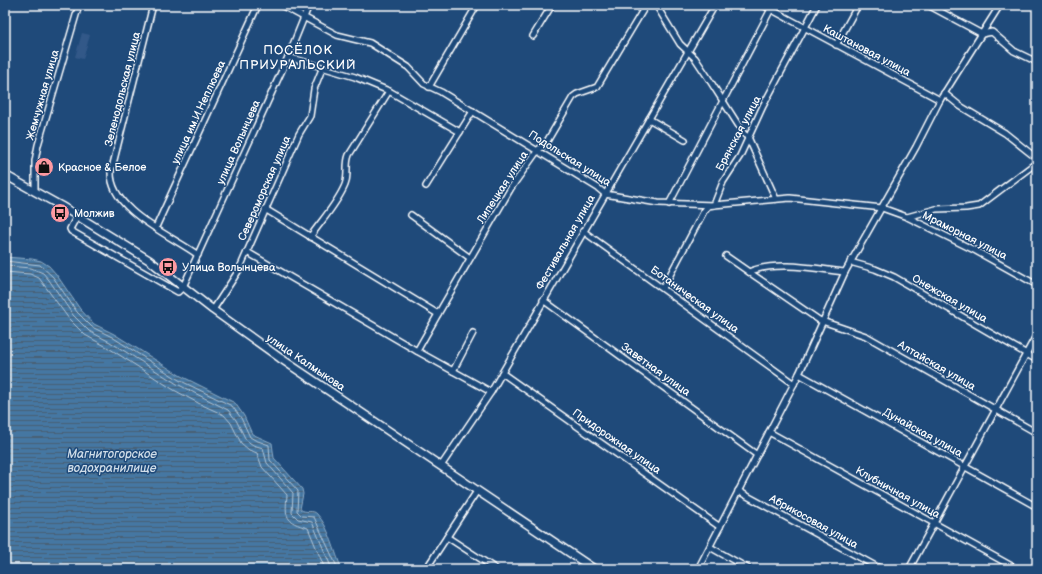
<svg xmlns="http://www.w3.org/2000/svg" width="1042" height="574" font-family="'Balsamiq Sans',sans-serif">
  <defs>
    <pattern id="water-rules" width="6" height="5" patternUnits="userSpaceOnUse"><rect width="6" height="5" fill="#4577a2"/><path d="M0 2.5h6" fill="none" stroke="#495f73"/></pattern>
  </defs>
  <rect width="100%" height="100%" fill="#1f4a7a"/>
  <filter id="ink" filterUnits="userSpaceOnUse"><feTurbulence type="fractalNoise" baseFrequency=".025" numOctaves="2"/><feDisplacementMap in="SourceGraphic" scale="8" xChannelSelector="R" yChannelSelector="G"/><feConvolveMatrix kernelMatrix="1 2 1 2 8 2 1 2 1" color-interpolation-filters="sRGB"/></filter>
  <g filter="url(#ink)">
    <path fill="#325888" d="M82 33 90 35 83 59 75 57Z"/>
    <path fill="url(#water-rules)" stroke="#8fadc7" d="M5 257 32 259 41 261 49 266 56 274 80 309 94 324 114 334 181 376 235 403 244 416 252 434 272 443 274 458 302 489 303 494 300 509C306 514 313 509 317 514 330 528 334 552 342 569H5Z"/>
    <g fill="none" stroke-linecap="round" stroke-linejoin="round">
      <g stroke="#b5c9da" stroke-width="1">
        <path d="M5 261 40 265 53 277 77 312 92 327 112 337 179 380 232 406 241 418 250 437 255 440 269 445 270 460 298 491 297 511 302 516 314 517 338 569"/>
        <path d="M5 266 31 268 43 273 49 280 73 315 89 331 110 342 177 384 228 410 236 420 246 440 253 445 263 448 267 463 293 493 292 513 298 519 312 522 332 569"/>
        <path d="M5 272 30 274 39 278 69 319 85 335 107 347 174 390 200 404 224 415 231 423 241 443 249 450 257 453 262 467 287 495C285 517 285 522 308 528L325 569"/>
      </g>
      <g stroke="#fff" stroke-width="8">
        <g id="street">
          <path d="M153 5 111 172C110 211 171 235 198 255"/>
          <path d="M281 5 337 35 370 43 408 67 424 84 441 92 598 188 605 194 658 203 714 205 790 198 882 208 907 217 976 251 1037 285"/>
          <path d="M656 5 680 44 695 58 707 76 744 134 748 137 776 199"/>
          <path d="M763 5 940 100"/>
          <path d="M928 5 982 34 992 32 1014 51 1037 62"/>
          <path d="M533 36 552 5"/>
          <path d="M836 45 858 5"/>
          <path d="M288 57 355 77 389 91 460 132"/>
          <path d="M429 87 477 5"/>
          <path d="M649 119 685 140"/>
          <path d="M426 186 473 111"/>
          <path d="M35 191V161L38 145 79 5"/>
          <path d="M669 204 771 9"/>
          <path d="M265 209 438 314 417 351"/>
          <path d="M411 215 470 258"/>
          <path d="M77 216 70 229 71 231 178 292 183 287 288 57 309 5"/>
          <path d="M907 217 936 209 966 208 979 206 1036 163 1035 157 1005 133 960 106 944 93"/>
          <path d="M156 227 258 5"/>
          <path d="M583 231 794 384"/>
          <path d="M310 237C322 220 337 204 345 185 349 174 345 165 349 155L389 91"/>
          <path d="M247 252 417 351 491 392"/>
          <path d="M726 256 749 272"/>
          <path d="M850 262 875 269 894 277 1037 360"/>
          <path d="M845 272C817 269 776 260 749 272L819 320 866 336 1037 433"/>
          <path d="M663 288 704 211 708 206 714 205 723 182 740 156 763 106 817 5"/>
          <path d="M543 300 757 455"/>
          <path d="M213 310 239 270 299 134 310 116 314 89 322 69"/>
          <path d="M438 314 511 188 538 150 546 143 573 97 577 94 597 87 646 5"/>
          <path d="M453 371 473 333"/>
          <path d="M502 373 720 527"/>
          <path d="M799 374 1037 507"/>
          <path d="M769 432 1017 569"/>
          <path d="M441 466 491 392 715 5"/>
          <path d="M738 491 881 569"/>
          <path d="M447 537 496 569"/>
          <path d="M710 547 749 569"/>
          <path d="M426 569 477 491"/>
          <path d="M698 569 799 374 845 272 916 147 940 100 1000 5"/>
          <path d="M909 569 1037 334"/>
        </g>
      </g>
      <g stroke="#fff" stroke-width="10">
        <path id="secondary" d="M5 175 61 206 149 260 213 310 280 358 594 569"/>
      </g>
      <use href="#street" stroke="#1f4a7a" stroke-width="5"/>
      <use href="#secondary" stroke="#1f4a7a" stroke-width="7"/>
    </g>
  </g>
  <defs>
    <g id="shop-disc" transform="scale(1)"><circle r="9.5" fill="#ff9aa2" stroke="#1f4a7a"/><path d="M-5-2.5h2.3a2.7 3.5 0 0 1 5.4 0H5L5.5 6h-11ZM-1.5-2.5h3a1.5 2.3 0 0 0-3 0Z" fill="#111"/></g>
    <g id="bus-disc" transform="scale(1)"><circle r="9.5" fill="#ff9aa2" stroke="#1f4a7a"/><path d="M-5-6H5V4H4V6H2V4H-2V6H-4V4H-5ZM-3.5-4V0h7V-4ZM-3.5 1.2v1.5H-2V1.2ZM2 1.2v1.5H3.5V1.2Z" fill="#111"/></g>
  </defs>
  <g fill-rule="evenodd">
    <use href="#shop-disc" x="44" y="167"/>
    <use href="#bus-disc" x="60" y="213"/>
    <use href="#bus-disc" x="168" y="267"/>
  </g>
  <g text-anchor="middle" stroke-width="3" stroke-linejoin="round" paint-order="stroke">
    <g font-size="11" fill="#fff" stroke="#1f4a7a">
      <text transform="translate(867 50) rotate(28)" y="4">Каштановая улица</text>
      <text transform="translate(122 89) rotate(-76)" y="4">Зеленодольская улица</text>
      <text transform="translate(42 95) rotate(-74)" y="4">Жемчужная улица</text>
      <text transform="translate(198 112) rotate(-65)" y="4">улица им.И.Неплюева</text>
      <text transform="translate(738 133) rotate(-62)" y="4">Брянская улица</text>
      <text transform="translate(238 142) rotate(-66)" y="4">улица Волынцева</text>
      <text transform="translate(570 158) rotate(32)" y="4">Подольская улица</text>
      <text transform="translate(502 187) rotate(-57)" y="4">Липецкая улица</text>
      <text transform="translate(264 188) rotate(-66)" y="4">Североморская улица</text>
      <text transform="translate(965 235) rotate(27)" y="4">Мраморная улица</text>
      <text transform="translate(565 242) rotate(-60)" y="4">Фестивальная улица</text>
      <text transform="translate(950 298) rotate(30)" y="4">Онежская улица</text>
      <text transform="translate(695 299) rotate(36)" y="4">Ботаническая улица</text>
      <text transform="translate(306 362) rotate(34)" y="4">улица Калмыкова</text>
      <text transform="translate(937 365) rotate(30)" y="4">Алтайская улица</text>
      <text transform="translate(656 369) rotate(36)" y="4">Заветная улица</text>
      <text transform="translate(923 432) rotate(29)" y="4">Дунайская улица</text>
      <text transform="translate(617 441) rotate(35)" y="4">Придорожная улица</text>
      <text transform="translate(898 492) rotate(29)" y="4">Клубничная улица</text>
      <text transform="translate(814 521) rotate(29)" y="4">Абрикосовая улица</text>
    </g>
    <g font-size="11" fill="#fff" stroke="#1f4a7a" text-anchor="start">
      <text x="58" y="171">Красное &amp; Белое</text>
      <text x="74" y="217">Молжив</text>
      <text x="182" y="271">Улица Волынцева</text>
    </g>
    <g font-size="12" font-style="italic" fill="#d0dde8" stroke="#1f4a7a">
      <text x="112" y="458">Магнитогорское<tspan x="112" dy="14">водохранилище</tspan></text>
    </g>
    <g font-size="13" letter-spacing="1" fill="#fff" stroke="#1f4a7a">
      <text x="298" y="54">ПОСЁЛОК<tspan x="298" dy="15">ПРИУРАЛЬСКИЙ</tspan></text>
    </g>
  </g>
  <rect width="1042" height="574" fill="none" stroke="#1f4a7a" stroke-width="20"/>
  <rect x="10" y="10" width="1022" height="554" fill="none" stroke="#fff" stroke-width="1.5" filter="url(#ink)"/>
</svg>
